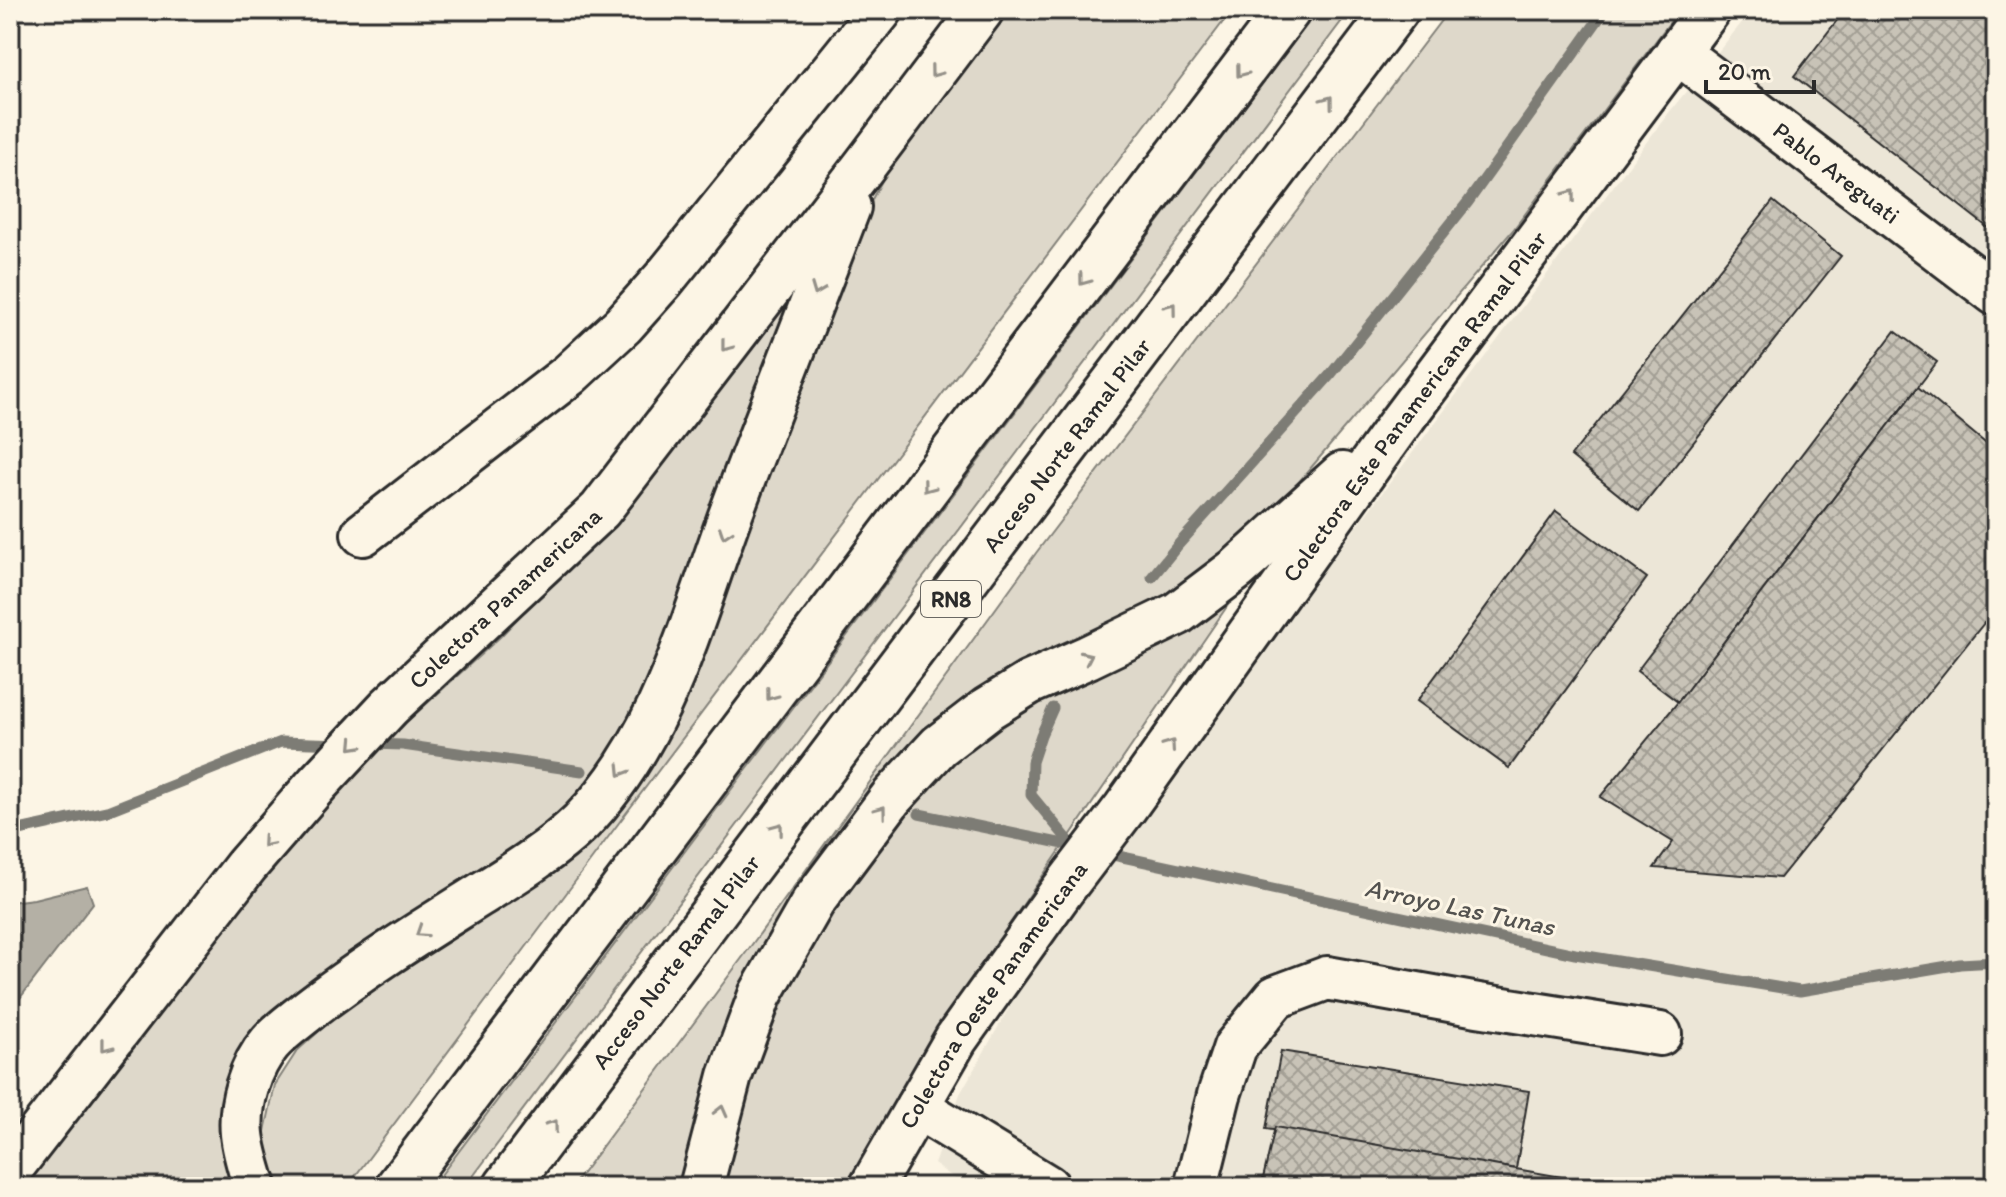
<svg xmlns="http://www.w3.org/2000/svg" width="2006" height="1197" font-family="Itim,sans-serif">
  <defs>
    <pattern id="building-cross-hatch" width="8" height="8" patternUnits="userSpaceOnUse" patternTransform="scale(2)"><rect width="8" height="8" fill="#c8c3b7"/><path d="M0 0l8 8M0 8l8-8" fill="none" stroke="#a39f95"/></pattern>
  </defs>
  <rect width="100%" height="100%" fill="#fcf5e5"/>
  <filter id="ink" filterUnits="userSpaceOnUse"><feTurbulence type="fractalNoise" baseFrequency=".0125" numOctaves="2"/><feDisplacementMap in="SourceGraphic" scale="16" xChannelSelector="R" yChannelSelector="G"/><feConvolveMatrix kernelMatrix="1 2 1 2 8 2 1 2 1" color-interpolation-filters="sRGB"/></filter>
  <g filter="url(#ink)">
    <path fill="#ece6d7" d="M1752 10H1996V1187H967L934 1164 960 1094 1025 980 1132 825 1667 115Z"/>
    <g fill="#ded8ca" stroke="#84827a" stroke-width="2">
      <path d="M1008 10H1232L621 820 347 1187H281L265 1154V1131L275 1085 297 1051 336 1016 577 847 834 294 870 203 899 149Z"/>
      <path d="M1318 10H1350L465 1187H432Z"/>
      <path d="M1449 10H1679L1513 230 1292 490 1204 576 1157 603 1059 652 993 680 944 719 839 841 686 1187H572L745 954 1036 553Z"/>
      <path d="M796 292 754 387 657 675 583 802 274 1022 241 1187H19L152 1007 366 759 501 636 649 479 770 312Z"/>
      <path d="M1228 605 942 1023 848 1187H722L755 1069 792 980 842 894 915 794 949 759 1035 699 1158 644Z"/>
    </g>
    <path fill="#b4b0a5" stroke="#7d7b74" stroke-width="2" d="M87 886 93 903 10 1011V902L34 899Z"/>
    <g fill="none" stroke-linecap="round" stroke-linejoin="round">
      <g stroke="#7d7b74" stroke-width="11">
        <path d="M1152 577 1178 545 1331 374 1468 202 1605 10"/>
        <path d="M1053 708 1041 735 1032 762 1031 795 1073 846"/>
        <path d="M371 744 403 745 582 771"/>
        <path d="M919 814 1083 848"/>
        <path d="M10 832 107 811 281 742 342 744"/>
        <path d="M1104 853 1575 954 1800 991 1960 964 1996 962"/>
      </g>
    </g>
    <g fill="url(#building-cross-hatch)" stroke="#2b2b2b" stroke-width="2">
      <path d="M1845 10H1996V234L1794 76Z"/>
      <path d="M1773 201 1841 256 1639 511 1571 456Z"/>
      <path d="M1895 331 1937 362 1678 702 1637 671Z"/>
      <path d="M1918 387 1996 452V608L1780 878 1654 868 1673 842 1600 797 1678 702Z"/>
      <path d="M1556 511 1647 578 1509 768 1417 701Z"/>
      <path d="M1281 1051 1529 1091 1516 1169 1266 1129Z"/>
      <path d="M1275 1127 1516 1169 1619 1187H1261Z"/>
    </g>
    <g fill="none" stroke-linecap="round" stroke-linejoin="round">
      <g stroke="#2b2b2b" stroke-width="48">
        <g id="minor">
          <path id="s1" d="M1677 52 1996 294"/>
          <path d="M363 534 569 375 623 325 664 279 881 10"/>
          <path d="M917 1107 1048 1187"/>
          <path id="s2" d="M10 1170 246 866 318 783 389 707 600 510 865 165 982 10"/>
          <path d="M255 1187C250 1170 244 1153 242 1134 239 1104 250 1066 270 1043 281 1030 298 1019 311 1008 364 967 421 932 478 896 513 874 551 851 581 822 663 739 692 619 731 513 769 411 810 309 849 207"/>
          <path d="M701 1187 730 1076 760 995 813 902 891 798 939 746 987 709 1029 683 1088 657 1177 614 1238 568 1342 474"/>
          <path id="s3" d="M871 1187 956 1039 1061 892 1125 808 1399 424 1709 10"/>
          <path d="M1196 1187 1219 1095 1235 1047 1276 997 1327 978 1478 1005 1660 1034"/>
        </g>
      </g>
      <g stroke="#2b2b2b" stroke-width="50">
        <g id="highway">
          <path d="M398 1187 1288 10"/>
          <path id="s4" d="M506 1187 1396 10"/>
        </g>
      </g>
      <use href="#minor" stroke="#fcf5e5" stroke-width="42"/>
      <use href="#highway" stroke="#fcf5e5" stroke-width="44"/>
    </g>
    <defs><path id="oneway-chevron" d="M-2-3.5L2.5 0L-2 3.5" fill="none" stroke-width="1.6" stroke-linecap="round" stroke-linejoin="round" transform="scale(2)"/></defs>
    <g stroke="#949088">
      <use href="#oneway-chevron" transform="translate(935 72) rotate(127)"/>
      <use href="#oneway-chevron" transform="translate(1241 72) rotate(127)"/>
      <use href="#oneway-chevron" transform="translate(1328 101) rotate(-53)"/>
      <use href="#oneway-chevron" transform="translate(1570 195) rotate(-53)"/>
      <use href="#oneway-chevron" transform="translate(1084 280) rotate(127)"/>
      <use href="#oneway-chevron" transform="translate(817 290) rotate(111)"/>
      <use href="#oneway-chevron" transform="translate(1171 308) rotate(-53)"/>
      <use href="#oneway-chevron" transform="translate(726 346) rotate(128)"/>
      <use href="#oneway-chevron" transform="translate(928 487) rotate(127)"/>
      <use href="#oneway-chevron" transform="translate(725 533) rotate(109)"/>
      <use href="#oneway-chevron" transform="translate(1087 657) rotate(-25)"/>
      <use href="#oneway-chevron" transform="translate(771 695) rotate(127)"/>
      <use href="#oneway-chevron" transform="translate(354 745) rotate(133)"/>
      <use href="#oneway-chevron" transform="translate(1170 745) rotate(-55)"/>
      <use href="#oneway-chevron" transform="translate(622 771) rotate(122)"/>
      <use href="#oneway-chevron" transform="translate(881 811) rotate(-53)"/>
      <use href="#oneway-chevron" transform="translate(778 828) rotate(-53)"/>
      <use href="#oneway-chevron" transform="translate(267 842) rotate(131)"/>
      <use href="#oneway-chevron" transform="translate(421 932) rotate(147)"/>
      <use href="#oneway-chevron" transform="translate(106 1046) rotate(128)"/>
      <use href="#oneway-chevron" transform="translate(721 1111) rotate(-76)"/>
      <use href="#oneway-chevron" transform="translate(553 1125) rotate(-53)"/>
    </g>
  </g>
  <g text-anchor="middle" stroke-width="6" stroke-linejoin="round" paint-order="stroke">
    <rect fill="#fcf5e5" stroke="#6a6863" stroke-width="2" x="921" y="581" width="60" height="36" rx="6"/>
    <g font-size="22" font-weight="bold" fill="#2b2b2b">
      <text x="951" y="607">RN8</text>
    </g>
    <g font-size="24" fill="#2b2b2b" stroke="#fcf5e5">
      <text dy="8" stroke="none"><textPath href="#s1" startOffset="200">Pablo Areguati</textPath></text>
      <text dy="8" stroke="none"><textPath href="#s3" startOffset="952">Colectora Este Panamericana Ramal Pilar</textPath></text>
      <text dy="8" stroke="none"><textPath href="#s4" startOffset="930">Acceso Norte Ramal Pilar</textPath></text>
      <text dy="8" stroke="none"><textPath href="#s2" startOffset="758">Colectora Panamericana</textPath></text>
      <text dy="8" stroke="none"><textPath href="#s4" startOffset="282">Acceso Norte Ramal Pilar</textPath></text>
      <text dy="8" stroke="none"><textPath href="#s3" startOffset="228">Colectora Oeste Panamericana</textPath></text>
    </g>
    <g font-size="26" font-style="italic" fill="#545350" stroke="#fcf5e5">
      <text transform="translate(1460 907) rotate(12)" y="9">Arroyo Las Tunas</text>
    </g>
  </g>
  <rect width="2006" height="1197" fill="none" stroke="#fcf5e5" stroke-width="40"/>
  <rect x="20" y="20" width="1966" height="1157" fill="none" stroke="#2b2b2b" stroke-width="3" filter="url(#ink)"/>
  <path d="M1706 80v12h108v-12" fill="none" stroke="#2b2b2b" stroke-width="4"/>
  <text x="1718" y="80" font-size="24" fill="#2b2b2b" stroke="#fcf5e5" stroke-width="6" paint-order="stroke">20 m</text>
</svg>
